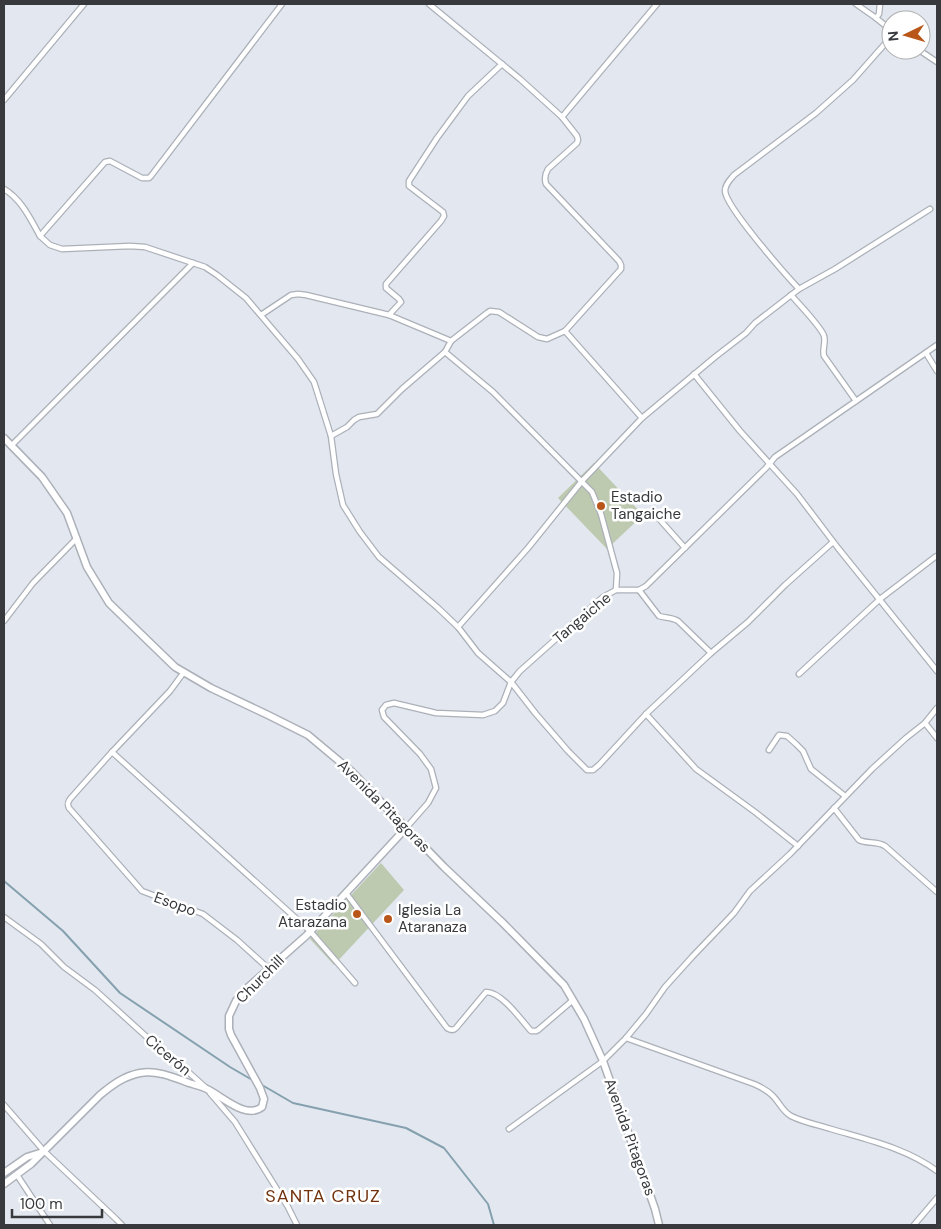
<svg xmlns="http://www.w3.org/2000/svg" width="941" height="1229" font-family="'DM Sans',sans-serif">
  <rect width="100%" height="100%" fill="#e3e8f0"/>
  <g fill="#becab0">
    <path d="M594 463 643 515 607 549 558 498Z"/>
    <path d="M381 863 404 890 334 965 310 939Z"/>
  </g>
  <g fill="none" stroke-linecap="round" stroke-linejoin="round">
    <g stroke="#85a0ae" stroke-width="2">
      <path d="M4 881 63 931 120 993 230 1067 254 1081"/>
      <path d="M262 1085 293 1103 406 1128 444 1148 488 1204 494 1225"/>
    </g>
    <g stroke="#acb0b8" stroke-width="7">
      <g id="minor">
        <path d="M282 4 151 176 149 178H142L110 161 105 162 40 236 50 245 62 249 130 246 145 247 205 267 217 275 246 298 298 359 314 382 331 436 336 474 343 505 360 532 379 557 438 608 458 627 478 653 511 682 536 714 568 751 587 770H593L599 765 646 714 711 653 748 622 785 585 833 542"/>
        <path d="M856 4 876 18 891 30"/>
        <path d="M876 18 879 14 880 4"/>
        <path d="M919 50 937 62"/>
        <path d="M4 100 84 4"/>
        <path d="M562 117 657 4"/>
        <path d="M4 189C21 199 30 218 40 236"/>
        <path d="M799 289 835 269 930 209"/>
        <path d="M791 295C798 303 822 328 824 336 826 343 822 349 824 356L856 401"/>
        <path d="M261 315 291 295 298 294 306 295 389 315 451 341 487 313 490 311 499 312 538 337 547 339 565 331 621 269V265L619 261 546 184C544 178 545 174 548 169L577 143 578 140 577 136 562 117 520 79 429 4"/>
        <path d="M389 315 401 302 399 299 386 288V284L441 221 444 216 443 212 409 186V181L437 138 468 96 502 64"/>
        <path d="M565 331 642 418"/>
        <path d="M451 341 445 352 493 392 592 492 601 514 617 573 616 590"/>
        <path d="M926 353 937 371"/>
        <path d="M694 374 740 431 797 494 838 548 937 671"/>
        <path d="M331 436 347 427 354 420 359 417 377 414 402 389 445 352"/>
        <path d="M11 446 193 263"/>
        <path d="M653 512 685 548"/>
        <path d="M639 590 659 616C665 618 672 617 678 621L711 653"/>
        <path d="M4 621 33 583 77 538"/>
        <path d="M458 627 528 548 582 481 642 418 715 357 746 333 755 323 799 289C785 274 726 207 725 191 725 184 730 180 734 175L816 113 853 80 891 37"/>
        <path d="M184 672 170 691 112 752 70 799C68 802 67 804 69 808L142 891 203 914 237 940 269 969"/>
        <path d="M799 674 880 599 935 557 937 556"/>
        <path d="M646 714 696 769 755 812 798 846"/>
        <path d="M925 723 937 738"/>
        <path d="M769 750 779 735 787 736 796 744 803 751 811 769 845 796"/>
        <path d="M112 752 310 931 355 983"/>
        <path d="M834 808 859 840C867 844 877 841 885 846L937 892"/>
        <path d="M406 828 428 803 436 788 431 769 420 754 384 717 382 710 386 705 394 703 436 713 483 715 495 711 503 703 511 682 520 671 603 597 616 590H639L646 586 766 468 775 457 937 345"/>
        <path d="M346 893 447 1028C450 1030 453 1031 456 1028L486 992C502 992 521 1020 531 1031H536L538 1030 573 1000"/>
        <path d="M4 917 41 944 64 967 95 990 160 1049 185 1069 205 1087"/>
        <path d="M626 1038 754 1084C761 1087 767 1090 773 1096 779 1102 783 1112 791 1116 803 1122 818 1125 831 1129 868 1140 906 1148 937 1171"/>
        <path d="M210 1093 235 1122 288 1207 297 1225"/>
        <path d="M4 1105 44 1151 116 1219 122 1225"/>
        <path d="M509 1129 603 1061 626 1038 646 1014 665 987 692 957 734 913 750 891 790 854 872 769 906 738 925 723 937 708"/>
        <path d="M17 1175 50 1225"/>
        <path d="M914 1225 937 1198"/>
      </g>
    </g>
    <g stroke="#acb0b8" stroke-width="9">
      <g id="secondary">
        <path d="M4 438 42 477 67 513 87 567 109 603 175 667 211 688 268 715 308 735 351 771 444 867 503 923 564 985 584 1019 603 1061 655 1209 659 1225"/>
        <path d="M4 1173 27 1157 43 1152"/>
        <path d="M4 1184 31 1164 100 1095C112 1085 124 1076 140 1073 157 1070 173 1077 189 1083 195 1085 201 1086 207 1089 222 1096 246 1120 262 1107L264 1099 260 1088 231 1035 229 1029V1016L236 1001 246 989 307 935 406 828"/>
      </g>
    </g>
    <use href="#minor" stroke="#fff" stroke-width="4.5"/>
    <use href="#secondary" stroke="#fff" stroke-width="6"/>
  </g>
  <g fill="#b9571a" stroke="#fff" stroke-width="2">
    <circle cx="601" cy="506" r="5"/>
    <circle cx="357" cy="914" r="5"/>
    <circle cx="388" cy="919" r="5"/>
  </g>
  <g text-anchor="middle" stroke-width="5" stroke-linejoin="round" paint-order="stroke">
    <g font-size="15" fill="#37393c" stroke="#fff" text-anchor="start">
      <text x="611" y="502">Estadio<tspan x="611" dy="17">Tangaiche</tspan></text>
      <text x="347" y="910" text-anchor="end">Estadio<tspan x="347" dy="17">Atarazana</tspan></text>
      <text x="398" y="915">Iglesia La<tspan x="398" dy="17">Ataranaza</tspan></text>
    </g>
    <g font-size="15" fill="#37393c" stroke="#fff">
      <text transform="translate(582 618) rotate(-40)" y="5">Tangaiche</text>
      <text transform="translate(384 806) rotate(45)" y="5">Avenida Pitagoras</text>
      <text transform="translate(175 904) rotate(20)" y="5">Esopo</text>
      <text transform="translate(260 979) rotate(-45)" y="5">Churchill</text>
      <text transform="translate(168 1055) rotate(40)" y="5">Cicerón</text>
      <text transform="translate(630 1137) rotate(70)" y="5">Avenida Pitagoras</text>
    </g>
    <g font-size="18" letter-spacing="1" fill="#71320c" stroke="#fff">
      <text x="323" y="1202">SANTA CRUZ</text>
    </g>
  </g>
  <rect width="941" height="1229" fill="none" stroke="#37393c" stroke-width="10"/>
  <g transform="translate(906 35) rotate(265)"><circle r="24" fill="#ffffff" stroke="#afb0b1"/>
  <path d="M0-4L9 19L0 12L-9 19Z" fill="#b9571a"/>
  <text y="-8" font-size="14" font-weight="bold" text-anchor="middle" fill="#37393c">N</text>
  </g>
  <path d="M12 1209v8h90v-8" fill="none" stroke="#37393c" stroke-width="2.5"/>
  <text x="20" y="1209" font-size="15" fill="#37393c" stroke="#ffffff" stroke-width="4" paint-order="stroke">100 m</text>
</svg>
